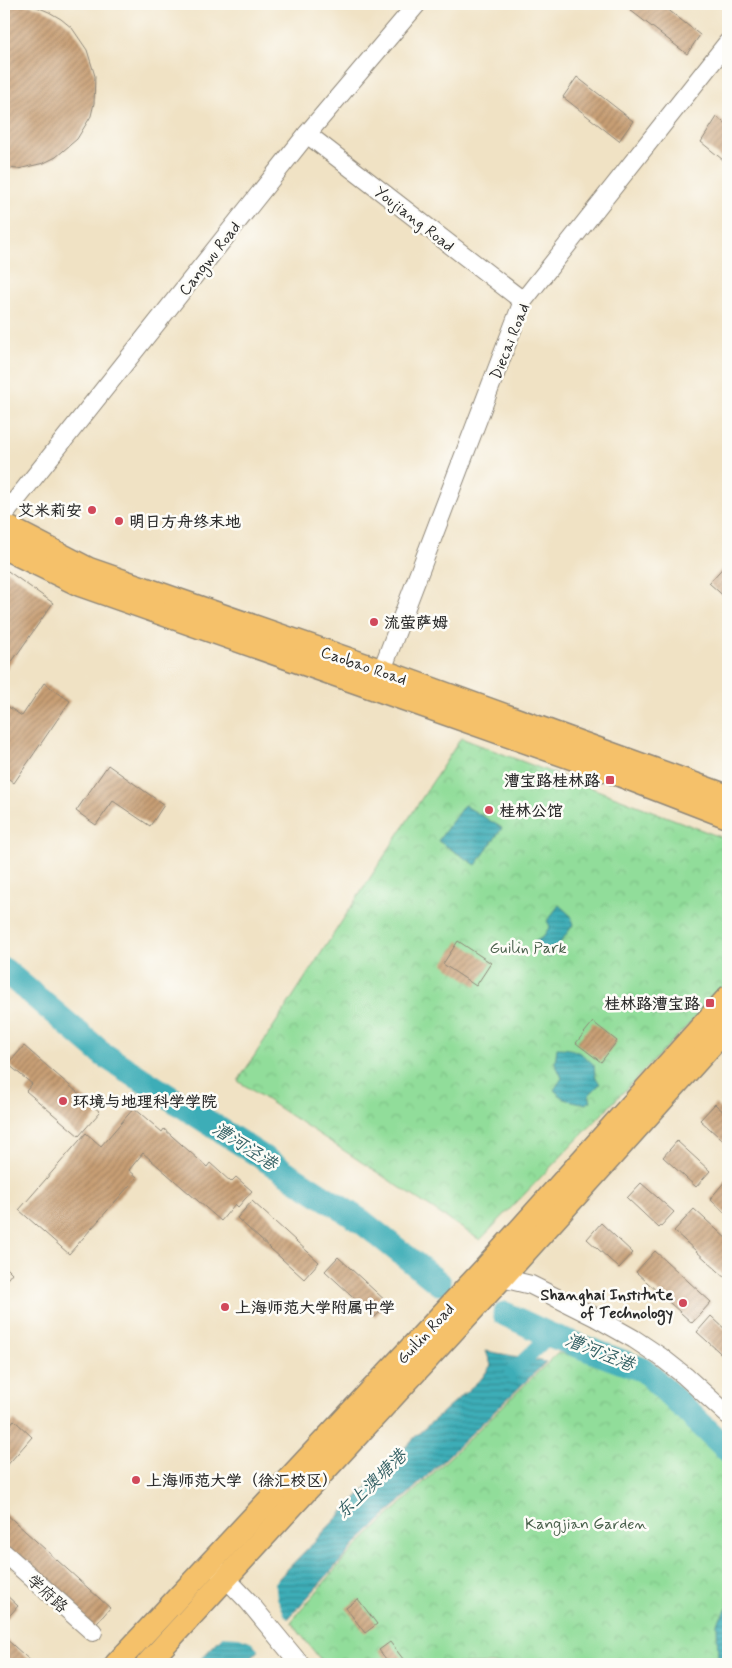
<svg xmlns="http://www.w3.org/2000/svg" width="732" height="1668" font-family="Mynerve,'LXGW WenKai TC',sans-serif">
  <defs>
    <pattern id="park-crowns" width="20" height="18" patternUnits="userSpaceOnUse" patternTransform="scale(1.25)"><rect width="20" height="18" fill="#91dd9a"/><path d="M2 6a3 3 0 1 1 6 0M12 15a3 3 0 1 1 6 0" fill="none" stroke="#7dbe85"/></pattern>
    <pattern id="water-rules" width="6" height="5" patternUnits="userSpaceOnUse" patternTransform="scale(1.25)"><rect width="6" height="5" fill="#3dadb7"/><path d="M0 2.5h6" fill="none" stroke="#338d95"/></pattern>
    <pattern id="building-hatch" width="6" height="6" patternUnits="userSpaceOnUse" patternTransform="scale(1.25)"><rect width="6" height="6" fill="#c89f75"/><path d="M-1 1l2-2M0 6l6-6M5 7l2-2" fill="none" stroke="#a38260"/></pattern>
  </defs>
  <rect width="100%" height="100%" fill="#fdfcf7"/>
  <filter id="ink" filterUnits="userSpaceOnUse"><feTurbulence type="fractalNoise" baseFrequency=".02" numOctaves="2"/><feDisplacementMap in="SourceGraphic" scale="10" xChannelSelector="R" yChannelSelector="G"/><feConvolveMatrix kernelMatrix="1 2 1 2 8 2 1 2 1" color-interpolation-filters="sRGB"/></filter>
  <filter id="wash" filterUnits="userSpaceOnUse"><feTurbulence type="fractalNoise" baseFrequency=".0096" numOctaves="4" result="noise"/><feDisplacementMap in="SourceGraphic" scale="20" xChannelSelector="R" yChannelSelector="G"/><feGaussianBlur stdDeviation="1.12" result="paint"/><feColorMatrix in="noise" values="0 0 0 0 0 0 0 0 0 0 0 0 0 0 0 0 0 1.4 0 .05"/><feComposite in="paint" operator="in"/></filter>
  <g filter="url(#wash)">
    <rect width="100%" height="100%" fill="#f0e2c4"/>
    <g fill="url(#park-crowns)" stroke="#5e8462">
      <path d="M461 738 728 840V984L480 1240 238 1081Z"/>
      <path d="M558 1353 644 1370 728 1450V1664H324L291 1622 345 1558Z"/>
    </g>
    <g fill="url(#water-rules)" stroke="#346c71">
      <path d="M464 805 502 828 476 865 438 841Z"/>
      <path d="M559 905 571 916 573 925 549 958 531 944 543 937 550 926 547 921Z"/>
      <path d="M557 1048C576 1048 581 1053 594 1065L595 1076 600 1084 589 1095 591 1101 586 1104 564 1099 554 1090 562 1078 555 1063Z"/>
      <path d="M486 1351 546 1362 355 1545 286 1621 245 1664H196L418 1434 482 1378 491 1365Z"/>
      <path d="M728 1607V1664H718L717 1623Z"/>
    </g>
    <path fill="#f0e2c4" d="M277 1576 275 1582 277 1598 285 1616 290 1621 288 1623 260 1652 250 1641 239 1637 221 1636Z"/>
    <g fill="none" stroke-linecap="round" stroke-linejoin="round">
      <path stroke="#3dadb7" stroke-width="15" d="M512 1372 550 1335"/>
      <g stroke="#3dadb7" stroke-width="25">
        <path d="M4 970 104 1055 361 1221 439 1283"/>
        <path d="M505 1314 550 1335 644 1370 728 1450"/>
      </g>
    </g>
    <g id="blocks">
      <g fill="url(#building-hatch)">
        <path d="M4 4H23L37 7 49 12 61 19 72 28 87 50 95 76 94 103 91 116 77 139 56 157 44 163 18 169 4 168Z"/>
        <path d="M635 4H661L700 35 687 54 630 10Z"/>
        <path d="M577 77 633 121 619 141 563 97Z"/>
        <path d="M717 117 728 126V164L701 142Z"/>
        <path d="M728 562V600L709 583Z"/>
        <path d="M5 569 53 603 4 673V571Z"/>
        <path d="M44 683 70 701 14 783 4 775V704L22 716Z"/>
        <path d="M108 765 164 805 150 826 113 801 96 825 76 811Z"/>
        <path d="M458 941 491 963 476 986 443 964Z"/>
        <path d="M593 1022 617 1041 601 1062 576 1043Z"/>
        <path d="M24 1046 100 1112 79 1136 26 1091 32 1084 8 1064Z"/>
        <path d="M715 1104 728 1116V1145L700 1120Z"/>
        <path d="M134 1108 162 1132 164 1129 207 1167 210 1163 231 1182 236 1177 252 1191 238 1207 235 1204 221 1221 143 1153 129 1170 137 1177 69 1254 19 1210 86 1133 101 1146Z"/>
        <path d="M677 1141 710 1171 696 1187 663 1157Z"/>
        <path d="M726 1180 728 1182V1216L710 1199Z"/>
        <path d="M641 1183 674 1212 659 1228 627 1198Z"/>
        <path d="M252 1201 319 1262 304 1279 237 1218Z"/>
        <path d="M694 1209 728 1240V1280L674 1231Z"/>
        <path d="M601 1223 633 1253 619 1268 587 1239Z"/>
        <path d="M655 1251 711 1302 692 1323 636 1272Z"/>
        <path d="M338 1257 388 1303 375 1317 325 1271Z"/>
        <path d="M4 1265 12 1273 4 1283Z"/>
        <path d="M711 1316 728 1332V1360L697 1332Z"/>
        <path d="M14 1420 32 1437 4 1469V1425L7 1428Z"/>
        <path d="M4 1512 110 1608 92 1629 4 1549Z"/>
        <path d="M4 1593 18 1606 4 1622Z"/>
        <path d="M358 1599 377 1624 365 1633 346 1608Z"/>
        <path d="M4 1637 34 1664H4Z"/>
        <path d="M390 1642 407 1664H390L379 1650Z"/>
      </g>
    </g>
  </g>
  <g filter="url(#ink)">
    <use href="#blocks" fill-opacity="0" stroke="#8e8678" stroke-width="1"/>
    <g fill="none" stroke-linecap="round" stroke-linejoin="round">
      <g stroke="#8e8678" stroke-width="20">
        <g id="minor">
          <path d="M307 134 523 301"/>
          <path d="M4 515 307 134 417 4"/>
          <path d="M377 683 523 301 728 42"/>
          <path d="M494 1272 502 1278 531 1285 595 1317 634 1339 661 1357 685 1376 728 1415"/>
          <path d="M4 1553 93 1632"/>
          <path d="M218 1570 248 1601 300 1664"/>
        </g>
      </g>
      <g stroke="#8e8678" stroke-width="25">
        <g id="major">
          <path d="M4 525 89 569 383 671 728 796"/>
          <path d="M4 548 80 585 614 773 728 817"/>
          <path d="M116 1664 486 1267 728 997"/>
          <path d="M147 1664 502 1278 728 1027"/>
        </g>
      </g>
      <use href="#minor" stroke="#fff" stroke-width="18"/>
      <use href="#major" stroke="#f5c16b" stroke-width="22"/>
    </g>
  </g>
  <g fill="#d1495b" stroke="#fdfcf7" stroke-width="2">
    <circle cx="92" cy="510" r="5"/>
    <circle cx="119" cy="521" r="5"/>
    <circle cx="374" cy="622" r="5"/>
    <rect x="605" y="775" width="10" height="10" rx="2.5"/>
    <circle cx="489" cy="810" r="5"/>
    <rect x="705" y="998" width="10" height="10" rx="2.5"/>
    <circle cx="63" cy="1101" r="5"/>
    <circle cx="683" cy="1303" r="5"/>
    <circle cx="225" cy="1307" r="5"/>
    <circle cx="136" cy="1480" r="5"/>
  </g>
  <g text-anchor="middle" stroke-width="5" stroke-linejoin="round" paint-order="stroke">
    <g font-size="16" fill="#2b2b2b" stroke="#fdfcf7">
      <text transform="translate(415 218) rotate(38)" y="6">Youjiang Road</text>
      <text transform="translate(209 258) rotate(-52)" y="6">Cangwu Road</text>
      <text transform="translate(509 341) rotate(-68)" y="6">Diecai Road</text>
      <text transform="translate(364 665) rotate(19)" y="6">Caobao Road</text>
      <text transform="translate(425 1333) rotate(-47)" y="6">Guilin Road</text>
      <text transform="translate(48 1593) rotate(42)" y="6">学府路</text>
    </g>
    <g font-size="16" font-weight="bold" fill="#2b2b2b" stroke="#fdfcf7" text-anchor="start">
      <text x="82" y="516" text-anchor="end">艾米莉安</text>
      <text x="129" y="527">明日方舟终末地</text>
      <text x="384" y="628">流萤萨姆</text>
      <text x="600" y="786" text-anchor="end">漕宝路桂林路</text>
      <text x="499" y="816">桂林公馆</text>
      <text x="700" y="1009" text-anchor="end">桂林路漕宝路</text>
      <text x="73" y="1107">环境与地理科学学院</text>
      <text x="673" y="1300" text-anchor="end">Shanghai Institute<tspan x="673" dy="18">of Technology</tspan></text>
      <text x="235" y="1313">上海师范大学附属中学</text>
      <text x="146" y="1486">上海师范大学（徐汇校区）</text>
    </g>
    <g font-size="16" fill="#4a604c" stroke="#fdfcf7">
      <text x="528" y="953">Guilin Park</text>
      <text x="586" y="1529">Kangjian Garden</text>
    </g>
    <g font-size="18" font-style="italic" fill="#325f63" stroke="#fdfcf7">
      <text transform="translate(245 1146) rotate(33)" y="6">漕河泾港</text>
      <text transform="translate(600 1352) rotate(22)" y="6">漕河泾港</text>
      <text transform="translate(371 1484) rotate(-44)" y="6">东上澳塘港</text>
    </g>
  </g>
  <rect width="732" height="1668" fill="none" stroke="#fdfcf7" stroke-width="20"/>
</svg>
